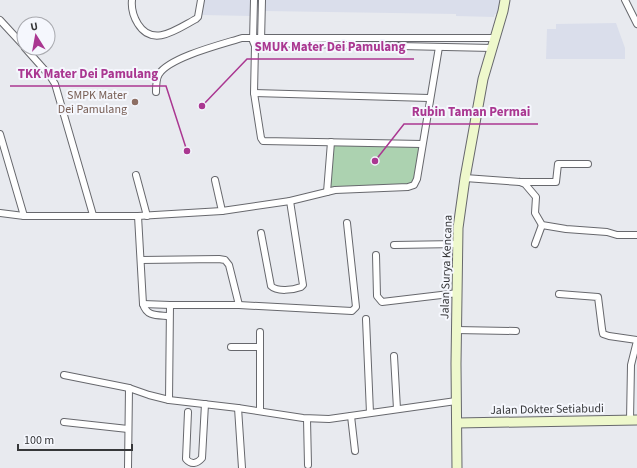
<svg xmlns="http://www.w3.org/2000/svg" width="637" height="468" font-family="'Source Sans 3',sans-serif">
  <rect width="100%" height="100%" fill="#e8eaef"/>
  <g fill="#dadeeb">
    <path d="M203 0H252L251 16 202 15Z"/>
    <path d="M265 0H501L499 14H495L494 17 456 16V14L265 11Z"/>
    <path d="M616 23 625 48V59H546L547 29H556V24Z"/>
  </g>
  <path fill="#acd2b0" d="M331 142 422 144 414 185 327 192Z"/>
  <g fill="none" stroke-linecap="round" stroke-linejoin="round">
    <g stroke="#67686d" stroke-width="8">
      <g id="street">
        <path d="M132 0C131 9 133 16 138 24 153 48 177 29 196 19L198 17 201 0"/>
        <path d="M254 0 253 41 255 46 254 93 261 138 263 141 422 144"/>
        <path d="M625 0 637 24"/>
        <path d="M0 20 24 46"/>
        <path d="M261 41 262 0"/>
        <path d="M261 43 492 48"/>
        <path d="M25 48 50 76 55 84 93 215"/>
        <path d="M156 92C156 86 156 79 159 74 170 57 223 44 242 38H494"/>
        <path d="M254 93 429 98"/>
        <path d="M0 134 24 216"/>
        <path d="M136 175 147 216"/>
        <path d="M465 178 520 182H556L558 164H588"/>
        <path d="M215 180 222 211"/>
        <path d="M520 182 525 184 536 197 535 213 542 225 566 229 607 232 617 235H637"/>
        <path d="M327 192 331 142"/>
        <path d="M0 213 24 216H138L222 211 290 201 335 190 408 187 414 185 417 179 439 47"/>
        <path d="M138 216 143 304C147 317 157 315 169 316"/>
        <path d="M261 233 271 286C277 292 293 290 301 287L303 285 290 201"/>
        <path d="M535 244 542 225"/>
        <path d="M394 245 458 244"/>
        <path d="M376 255 377 296 382 302 458 293"/>
        <path d="M141 260 219 259 225 260 229 265 239 305"/>
        <path d="M559 294 598 297 602 329 603 334 609 336 637 340"/>
        <path d="M143 304 170 305H239L352 311 356 307 347 223"/>
        <path d="M366 319 370 413"/>
        <path d="M456 330 516 331"/>
        <path d="M231 347H260"/>
        <path d="M394 356 397 409"/>
        <path d="M64 375 129 388 149 395 169 400 238 408 303 418 329 419 456 401"/>
        <path d="M169 400 170 305"/>
        <path d="M238 408 242 468"/>
        <path d="M260 411V332"/>
        <path d="M188 412 186 459C191 465 197 464 202 458L205 404"/>
        <path d="M351 416 355 451"/>
        <path d="M307 419 308 465"/>
        <path d="M630 420 631 365 637 341"/>
        <path d="M64 422 128 429"/>
        <path d="M128 468 129 388"/>
      </g>
    </g>
    <g stroke="#67686d" stroke-width="11">
      <g id="secondary">
        <path d="M457 423 637 420"/>
        <path d="M457 468 456 364 458 228 465 178 483 79 503 11 505 0"/>
      </g>
    </g>
    <use href="#street" stroke="#fff" stroke-width="6"/>
    <use href="#secondary" stroke="#eef8cc" stroke-width="9"/>
  </g>
  <circle fill="#8d6e63" stroke="#f5f7fd" stroke-width="1.5" cx="135" cy="102" r="4"/>
  <g text-anchor="middle" stroke-width="4" stroke-linejoin="round" paint-order="stroke">
    <g font-size="12" fill="#785e54" stroke="#f5f7fd" text-anchor="end">
      <text x="127" y="99">SMPK Mater<tspan x="127" dy="14">Dei Pamulang</tspan></text>
    </g>
    <g font-size="12" fill="#363739" stroke="#f5f7fd">
      <text transform="translate(446 267) rotate(-88)" y="4">Jalan Surya Kencana</text>
      <text transform="translate(547 409) rotate(-1)" y="4">Jalan Dokter Setiabudi</text>
    </g>
  </g>
  <path fill="none" stroke="#aa3791" stroke-width="1.5" d="M202 106L247 59H414M187 151L166 86H10M375 161L404 124H538"/>
  <g fill="#aa3791" stroke="#f5f7fd" stroke-width="1.5">
    <circle cx="202" cy="106" r="4"/>
    <circle cx="187" cy="151" r="4"/>
    <circle cx="375" cy="161" r="4"/>
  </g>
  <g font-size="13" text-anchor="middle" font-weight="bold" fill="#aa3791" stroke="#f5f7fd" stroke-width="4" stroke-linejoin="round" paint-order="stroke">
    <text x="330" y="51">SMUK Mater Dei Pamulang</text>
    <text x="88" y="78">TKK Mater Dei Pamulang</text>
    <text x="471" y="116">Rubin Taman Permai</text>
  </g>
  <g transform="translate(36 36) rotate(349)"><circle r="19" fill="#f5f7fd" stroke="#a9aaaf"/>
  <path d="M0-3L7 15L0 10L-7 15Z" fill="#aa3791"/>
  <text y="-6" font-size="11" font-weight="bold" text-anchor="middle" fill="#363739">U</text>
  </g>
  <path d="M18 444v6h114v-6" fill="none" stroke="#363739" stroke-width="2"/>
  <text x="24" y="444" font-size="12" fill="#363739" stroke="#f5f7fd" stroke-width="3" paint-order="stroke">100 m</text>
</svg>
